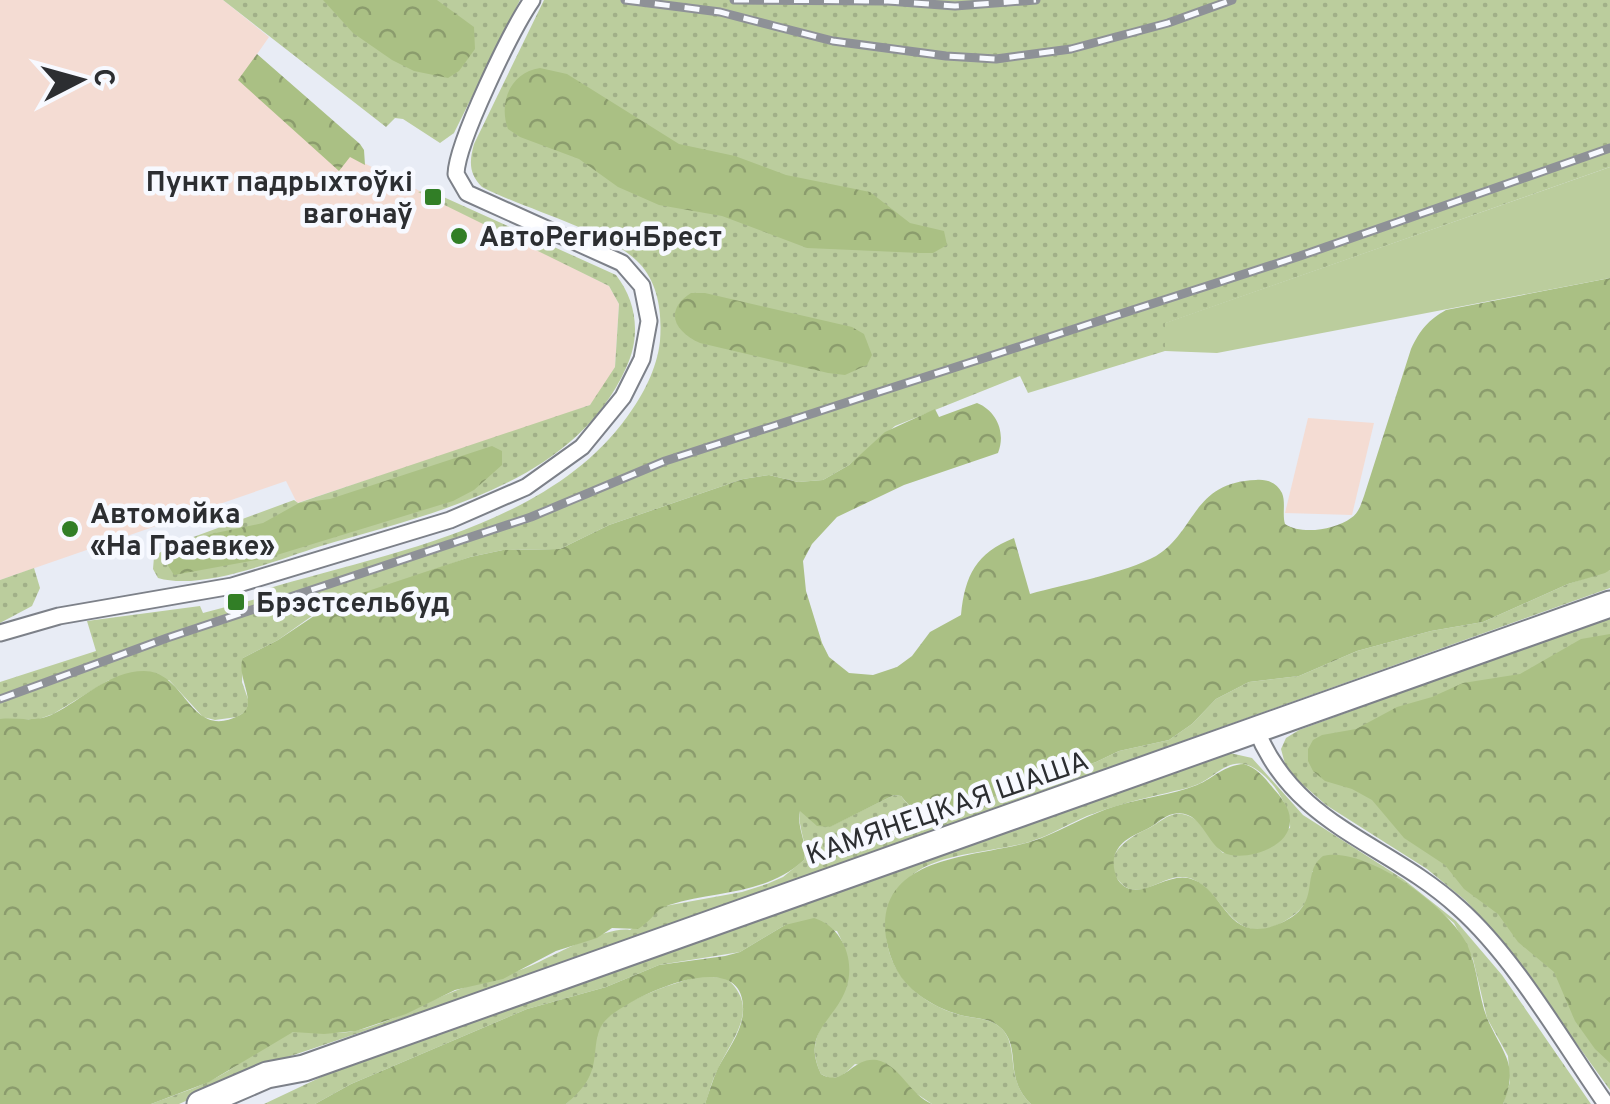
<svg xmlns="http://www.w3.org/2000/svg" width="1610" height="1104" font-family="Overpass,sans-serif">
  <defs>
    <pattern id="grass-dots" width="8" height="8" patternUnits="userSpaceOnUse" patternTransform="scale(2.5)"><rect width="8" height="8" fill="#bbcd9d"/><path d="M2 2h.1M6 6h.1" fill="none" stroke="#a1b088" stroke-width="1.8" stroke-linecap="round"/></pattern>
    <pattern id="forest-crowns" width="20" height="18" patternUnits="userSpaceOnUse" patternTransform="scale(2.5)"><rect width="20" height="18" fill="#aac084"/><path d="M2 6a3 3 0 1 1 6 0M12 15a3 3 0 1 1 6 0" fill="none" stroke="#8b9c6d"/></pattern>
  </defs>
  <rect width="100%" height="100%" fill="#e8ecf5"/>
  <g fill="#f4dcd3">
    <path d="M0 0H223L269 37 239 80 339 170 350 156 609 286 619 304 615 367 601 392 590 405 538 424 297 503 286 481 0 580Z"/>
    <path d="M1308 418 1374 423 1352 515 1285 513Z"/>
  </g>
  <g fill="url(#grass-dots)">
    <path d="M223 0H520L454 133 440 143 403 119 395 118 386 127Z"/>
    <path d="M544 0H1610V167L1166 323 1165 351 1028 393 1020 376 895 426 849 465 823 480 798 482 769 475 743 479 609 525 560 549 503 550 470 557 319 611 278 640 243 658 242 682 249 702 246 711 237 717 215 720 203 717 169 680H109L53 714 39 719H0V682L96 651 87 621 200 606 203 613 264 597 263 590C384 554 548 527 627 417 643 395 657 369 660 341 662 314 659 284 639 263 610 232 524 209 482 187 469 174 469 162 474 144Z"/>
    <path d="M428 190 616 275C637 302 641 336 626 368 573 485 432 513 321 546 277 560 202 591 158 578L153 569 154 557 169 546 294 500 298 503 590 405 615 367 619 304 609 286 418 192Z"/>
    <path d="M34 568 40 588 32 606 0 623V580Z"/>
    <path d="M1610 570V588L527 976 282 1059 179 1104H151C177 1094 204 1086 228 1071 248 1059 270 1037 293 1032 312 1027 333 1036 354 1031 392 1023 424 1002 460 989 486 979 513 975 539 962 560 952 609 926 630 930L665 906 742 892 767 884 783 877 804 860C808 841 797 828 800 810L829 827 894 795 901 796C913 813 930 816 950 812L1096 762 1119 751 1169 740 1192 724 1216 699 1249 682 1299 676 1357 651 1431 631 1483 622 1568 584Z"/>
    <path d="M1610 616V1090L1501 939 1466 901 1427 869 1326 805 1293 776 1285 764 1281 749 1286 738 1299 730Z"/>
    <path d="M1230 753 1252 758 1303 815 1403 879 1456 921 1502 975 1591 1104H1503L1510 1082 1508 1056 1487 1018 1473 959 1454 923 1412 889 1312 871C1312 891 1309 905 1291 917 1228 960 1225 880 1183 877 1162 875 1138 903 1120 882 1099 858 1126 839 1145 830 1163 822 1172 806 1193 818 1207 826 1212 843 1223 853L1290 828C1292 806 1267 769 1244 764 1226 760 1211 780 1196 785 1187 789 1177 790 1167 793 1140 799 1113 806 1087 816 1068 824 1051 835 1032 841 999 852 943 852 915 873 896 887 885 907 886 931 887 974 920 1004 960 1015 975 1019 990 1017 1002 1029 1020 1048 1004 1078 1031 1104H932L911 1090 897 1073 855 1064C844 1075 836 1083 821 1074 792 1013 878 1009 837 931L785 925 740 952 659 965 606 987 527 1009 351 1084 315 1104H264L336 1070 443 1029Z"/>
    <path d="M699 976 726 978C763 1009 730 1040 716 1073 711 1083 709 1094 705 1104H566L570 1100C579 1080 591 1043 601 1026 616 1001 672 984 699 976Z"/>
  </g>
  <g fill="url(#forest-crowns)">
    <path d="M323 0H437L474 27 475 49 459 71 448 78 414 71 392 60 353 33Z"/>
    <path d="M257 54 360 144 364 150 365 165 350 157 339 171 238 80Z"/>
    <path d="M540 68 567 74 679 144 735 156 786 175 870 192 910 223 944 231 947 245 933 253H920L807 248 722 216 659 205 618 187 579 159 520 137 508 129C498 102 511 72 540 68Z"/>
    <path d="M1610 278V570L1605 573 1568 584 1483 622 1431 631 1357 651 1299 676 1249 682 1216 699 1192 724 1169 740 1119 751 1096 762 950 812C928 817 915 814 901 796L894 795 830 827 817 826 800 811C796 828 808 842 804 860 764 896 717 890 669 905 655 909 651 922 638 929L612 928 597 938 556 951 503 979 455 990 406 1014 356 1031 324 1034 293 1032 209 1082 151 1104H0V719C18 717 36 723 53 714 82 700 109 671 144 671 187 671 189 742 240 715 260 704 235 677 243 658L278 640 335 602 470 557 503 550 560 549 609 525 743 479 769 475 798 482 823 480 849 465 885 432 935 409 939 417 977 403C997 411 1006 433 998 453L904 485 837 517 812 544 803 561 806 591 822 643 829 657 849 673 873 675 897 667 912 656 930 632 961 615C965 575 976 553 1014 538L1030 594C1065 584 1126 573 1156 556 1196 532 1192 482 1256 480 1267 479 1277 483 1282 493 1286 503 1282 514 1285 524 1301 535 1335 530 1351 518 1359 513 1361 504 1364 496L1411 349C1420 330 1428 320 1446 310Z"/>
    <path d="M691 293H705L852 327 864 334 872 355 867 365 845 375 828 373 700 343C675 332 663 311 691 293Z"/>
    <path d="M492 446 502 451V465L474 490 453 501 267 558 174 575 167 564 172 553 211 534 263 523 299 503 330 499Z"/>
    <path d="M1610 634V1063L1595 1049 1575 1021 1554 972 1518 942 1498 914 1464 889 1445 865 1404 838 1372 800 1352 789 1325 781 1313 771 1308 761V749L1313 740 1322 735 1356 729 1397 707 1432 697 1463 683 1520 674 1581 639Z"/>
    <path d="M1244 764C1257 768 1264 777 1273 788 1281 797 1290 808 1290 820 1291 846 1252 859 1231 855 1206 851 1204 807 1173 814 1163 816 1156 825 1147 829 1133 836 1119 840 1114 858 1113 865 1114 873 1118 880 1136 905 1164 873 1188 878 1226 886 1224 948 1281 923 1324 904 1299 875 1323 856 1365 845 1449 907 1467 944 1478 968 1478 995 1487 1018 1502 1053 1520 1064 1503 1104H1031C1003 1077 1022 1050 1002 1029 990 1017 976 1019 960 1015 946 1011 931 1004 919 995 900 981 890 962 886 938 874 850 984 859 1039 839 1065 829 1089 814 1116 806 1142 798 1171 795 1197 785 1214 778 1224 765 1244 764Z"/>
    <path d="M814 918C843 927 856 961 846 989 834 1022 801 1032 821 1074 844 1088 852 1056 877 1060 900 1065 910 1095 932 1104H705C709 1092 713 1079 718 1068 727 1051 742 1032 743 1012 747 942 633 995 608 1018 591 1033 599 1056 590 1075 585 1087 575 1096 566 1104H315L351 1084 527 1009 606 987 659 965 725 956 740 952 785 925Z"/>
  </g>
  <path fill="#bbcd9d" d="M1610 167V278L1217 353 1165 351V323Z"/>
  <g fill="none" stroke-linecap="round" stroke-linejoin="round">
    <g stroke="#7d8189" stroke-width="19">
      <g id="minor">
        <path d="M0 633 59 616 232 586 450 520 526 487 582 447 623 397 642 359 649 321 642 286 622 263 467 193 456 174C457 142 512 29 532 0"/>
        <path d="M1256 729C1295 827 1387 842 1459 908 1515 958 1562 1041 1606 1104"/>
      </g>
    </g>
    <g stroke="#7d8189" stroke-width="29">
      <path id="primary" d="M200 1104 267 1075 304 1068 1610 604"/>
    </g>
    <use href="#minor" stroke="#fff" stroke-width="15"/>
    <use href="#primary" stroke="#fff" stroke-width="25"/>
    <g stroke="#8e9197" stroke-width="9">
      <g id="rail">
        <path d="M625 0 720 12 833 41 946 56 996 59 1071 49 1168 23 1232 0"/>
        <path d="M734 0 888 1 955 6 1036 0"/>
        <path d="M0 699 167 638 531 517 665 461 1300 256 1610 148"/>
      </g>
    </g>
    <use href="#rail" stroke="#f7f9ff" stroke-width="5" stroke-dasharray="15" stroke-linecap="butt"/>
  </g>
  <g fill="#317e26" stroke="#f7f9ff" stroke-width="4">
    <rect x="423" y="187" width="20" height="20" rx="5"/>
    <circle cx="459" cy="236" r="10"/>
    <circle cx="70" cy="529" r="10"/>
    <rect x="226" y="592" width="20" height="20" rx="5"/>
  </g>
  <g text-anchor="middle" stroke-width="9" stroke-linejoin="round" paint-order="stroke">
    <g font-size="28" font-weight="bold" fill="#2c2e31" stroke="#f7f9ff" text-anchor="start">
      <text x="413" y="191" text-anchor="end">Пункт падрыхтоўкі<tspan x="413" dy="32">вагонаў</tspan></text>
      <text x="479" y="246">АвтоРегионБрест</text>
      <text x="90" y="523">Автомойка<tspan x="90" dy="32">«На Граевке»</tspan></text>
      <text x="256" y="612">Брэстсельбуд</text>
    </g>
    <g font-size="28" fill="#2c2e31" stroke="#f7f9ff">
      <text transform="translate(947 807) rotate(-19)" y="10">КАМЯНЕЦКАЯ ШАША</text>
    </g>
  </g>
  <g transform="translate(80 80) rotate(84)" stroke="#f7f9ff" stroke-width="8" paint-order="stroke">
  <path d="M0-8L18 38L0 25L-18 38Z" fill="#2c2e31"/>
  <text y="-15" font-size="28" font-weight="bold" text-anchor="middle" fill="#2c2e31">С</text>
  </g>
</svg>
